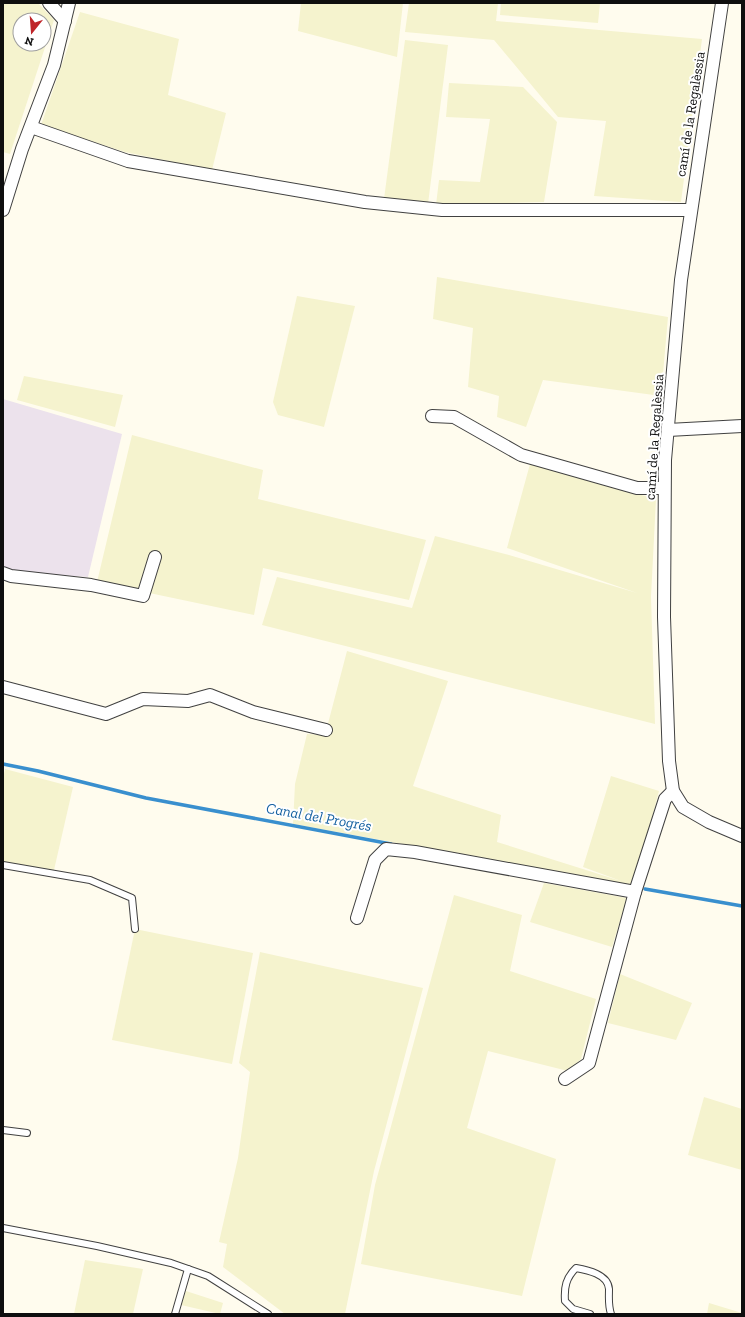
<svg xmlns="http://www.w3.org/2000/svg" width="745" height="1317" font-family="'Zilla Slab',serif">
  <rect width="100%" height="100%" fill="#fffcee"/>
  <path fill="#ece2ec" d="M3 399 122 434 88 577 13 572 3 568Z"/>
  <g fill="#f5f3ce" fill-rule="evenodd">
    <path d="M3 3H38L54 20 10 154 3 152ZM20 20H44V44H20Z"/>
    <path d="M301 3H403L397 57 298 31Z"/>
    <path d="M409 3H498L496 21 702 39 681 202 594 196 606 121 558 117 494 40 405 32Z"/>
    <path d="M501 3H600L598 23 500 15Z"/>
    <path d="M80 12 179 39 168 95 226 113 212 170 125 152 41 125Z"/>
    <path d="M405 40 448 45 428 204 384 199Z"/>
    <path d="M449 83 523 87 557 122 544 202 436 205 439 180 480 182 490 119 446 117Z"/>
    <path d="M437 277 668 317 661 396 543 380 526 427 497 417 499 396 468 387 473 328 433 319Z"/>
    <path d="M297 296 355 306 324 427 278 415 273 402Z"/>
    <path d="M24 376 123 395 115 427 17 400Z"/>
    <path d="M132 435 263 470 258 499 426 540 409 600 263 568 254 615 97 582Z"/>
    <path d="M530 464 656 499 651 597 655 724 262 625 277 577 412 608 435 536 509 555 637 593 507 548Z"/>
    <path d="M347 651 448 681 413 786 501 815 497 842 621 881 583 867 611 776 659 791 634 886 293 824 295 784 307 734 325 735Z"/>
    <path d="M5 769 73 787 54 870 3 863V779Z"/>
    <path d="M544 883 627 898 612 947 530 922Z"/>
    <path d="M454 895 522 915 510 971 596 999 581 1059 568 1071 488 1051 467 1128 556 1159 522 1296 361 1264 375 1185Z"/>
    <path d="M135 929 253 953 232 1064 112 1040Z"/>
    <path d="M260 952 423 988 374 1171 345 1314H285L223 1267 227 1244 219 1242 238 1158 250 1072 239 1063Z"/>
    <path d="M620 974 692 1003 676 1040 608 1023Z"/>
    <path d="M704 1097 742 1109V1170L688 1155Z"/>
    <path d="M85 1260 143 1269 133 1314H74Z"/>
    <path d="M186 1291 223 1303 220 1314 181 1305Z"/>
    <path d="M709 1303 742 1313V1314H707Z"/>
  </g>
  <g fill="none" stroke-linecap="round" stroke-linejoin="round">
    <g stroke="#398fce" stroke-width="3.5">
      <path d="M3 764 38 771 146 798 391 844"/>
      <path d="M645 889 742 906"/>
    </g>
    <g stroke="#414141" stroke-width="8">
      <g id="service">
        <path d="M3 865 90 880 132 898 135 929"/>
        <path d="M3 1130 27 1133"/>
        <path d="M3 1228 97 1246 171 1263 208 1276 268 1314"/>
        <path d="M175 1314 188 1269"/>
        <path d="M590 1314 573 1309 565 1301C564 1287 566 1278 576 1268 587 1270 608 1274 609 1289 609 1298 608 1305 611 1314"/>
      </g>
    </g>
    <g stroke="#414141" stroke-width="14">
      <g id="minor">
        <path d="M49 3 65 21"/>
        <path d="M722 3 681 280 665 460 664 617 669 761 673 791 683 807 709 822 742 836"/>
        <path d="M31 127 128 161 365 202 442 210H691"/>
        <path d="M3 210 22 149 54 65 69 3"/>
        <path d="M432 416 454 417 521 455 637 488H664"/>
        <path d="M668 430 742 426"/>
        <path d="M3 573 11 576 91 585 143 596 155 557"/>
        <path d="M3 687 106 714 143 699 188 701 210 695 253 712 326 730"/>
        <path d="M357 918 375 860 386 849 415 852 635 892 665 799 673 791"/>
        <path d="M565 1079 589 1063 635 892"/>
      </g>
    </g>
    <use href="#service" stroke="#fff" stroke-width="6"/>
    <use href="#minor" stroke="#fff" stroke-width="12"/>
  </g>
  <g text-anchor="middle" stroke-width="4" stroke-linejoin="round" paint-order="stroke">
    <g font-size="14" fill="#0e0e0e" stroke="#fff">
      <text transform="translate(690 114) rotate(-81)" y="5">camí de la Regalèssia</text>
      <text transform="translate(654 437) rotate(-86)" y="5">camí de la Regalèssia</text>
    </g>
    <g font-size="15" font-style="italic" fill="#1661a1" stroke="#fff">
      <text transform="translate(319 817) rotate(10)" y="5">Canal del Progrés</text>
    </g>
  </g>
  <rect width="745" height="1317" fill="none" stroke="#0e0e0e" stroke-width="8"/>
  <g transform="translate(32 32) rotate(197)"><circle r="19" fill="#ffffff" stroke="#9f9f9f"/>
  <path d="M0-3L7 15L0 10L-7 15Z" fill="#bf2428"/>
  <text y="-6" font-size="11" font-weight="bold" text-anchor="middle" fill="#0e0e0e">N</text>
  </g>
</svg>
